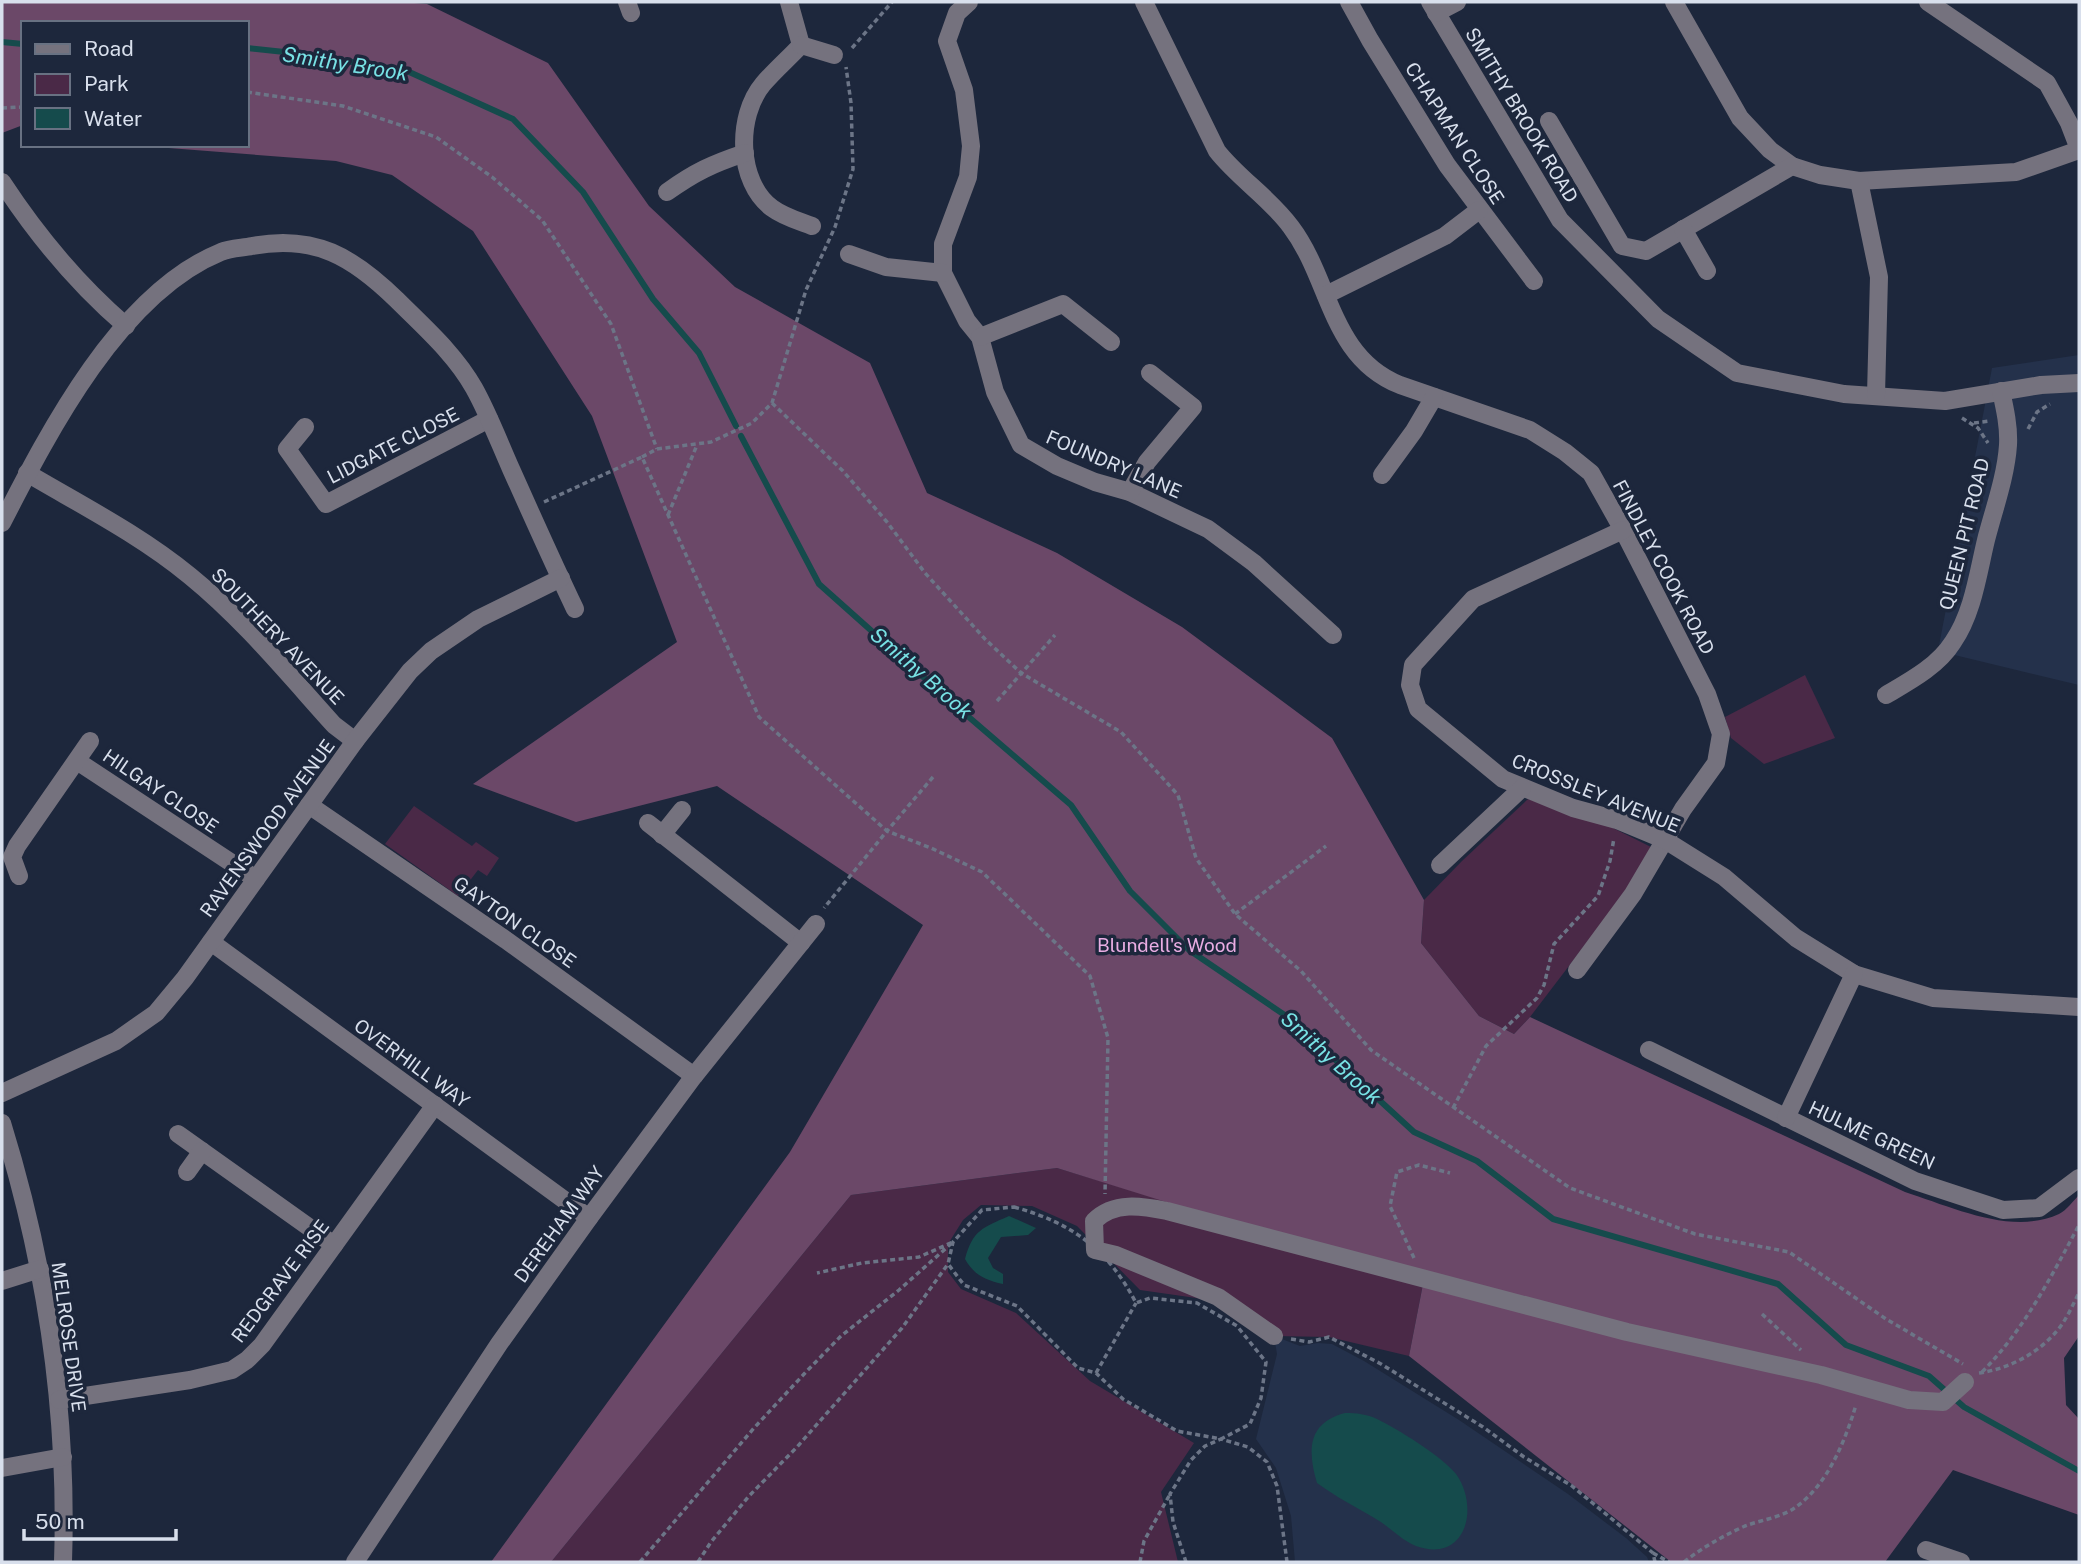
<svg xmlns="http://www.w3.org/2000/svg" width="2081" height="1564" font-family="'Public Sans',sans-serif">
  <rect width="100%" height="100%" fill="#1d273c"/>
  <g fill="#24314b">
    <path d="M2079 355V685L1938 651 1992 368Z"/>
    <path d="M1274 1336 1300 1346 1318 1343 1332 1344 1364 1361 1459 1420 1568 1494 1626 1538 1647 1557 1649 1562H1295L1291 1516 1276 1468 1256 1439 1277 1354Z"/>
  </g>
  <g fill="#4a2947">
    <path d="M1805 675 1835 738 1764 764 1731 738 1725 717Z"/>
    <path d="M1528 799 1603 823 1651 847 1630 886 1530 1017 1514 1034 1479 1016 1421 943 1424 900 1462 861Z"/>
    <path d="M414 806 472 846 476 842 499 858 487 876 478 870 458 896 385 844Z"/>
    <path d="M1057 1168 1424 1279 1409 1356 1329 1337 1274 1336 1224 1302 1140 1290 1077 1226 1032 1206 981 1205 963 1220 948 1244V1272L961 1289 1016 1313 1090 1381 1194 1443 1161 1492 1178 1562H551L851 1195Z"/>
  </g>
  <path fill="#6b4868" d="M2 2H402L427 4 548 63 649 206 735 287 870 363 927 493 1057 553 1182 627 1332 738 1424 900 1421 943 1479 1016 1514 1034 1530 1017 1905 1192C1952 1207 2012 1236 2059 1214 2067 1210 2073 1201 2079 1195V1336L2064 1358 2066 1405 2079 1419V1515L1953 1470 1885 1562H1671L1409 1356 1424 1279 1349 1259 1057 1168 851 1195 551 1562H491L790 1152 923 925 717 786 576 822 473 784 677 642 592 416 473 231 392 175 336 161 130 145H247V23H23V125L2 133Z"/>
  <g fill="#154b4c">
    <path d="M1009 1216 1036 1228 1028 1235 1001 1237 988 1258 993 1268 1003 1274V1284C985 1280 974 1275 965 1259 973 1230 982 1228 1009 1216Z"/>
    <path d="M1345 1413C1356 1413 1367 1414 1377 1419 1396 1428 1443 1457 1456 1474 1480 1507 1466 1564 1416 1546 1401 1540 1390 1527 1376 1519 1356 1507 1336 1497 1317 1483 1307 1449 1308 1423 1345 1413Z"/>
  </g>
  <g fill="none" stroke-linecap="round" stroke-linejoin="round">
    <g stroke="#154b4c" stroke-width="6">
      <path d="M2 42 23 44"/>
      <path d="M247 48 303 54 407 71 513 119 583 192 653 299 699 353 736 426"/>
      <path d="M741 436 819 584 949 700 1071 805 1130 891 1189 950 1292 1020 1414 1132 1477 1161 1553 1219 1778 1284 1846 1345 1929 1376 1964 1407 2079 1471"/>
    </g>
    <g stroke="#6c7587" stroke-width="3.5" stroke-dasharray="5 3.5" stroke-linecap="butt">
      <path d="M852 48 892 2"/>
      <path d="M247 92 343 106 436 137 492 177 542 220 611 324 657 449"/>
      <path d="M2 108 23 107"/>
      <path d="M772 403 843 471 887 522 925 573 985 639 1021 673 1121 732 1178 795 1196 858 1235 914 1301 971 1371 1050 1570 1188 1695 1234 1789 1252 1886 1319 1963 1364"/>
      <path d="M1962 418 1978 428 1988 443"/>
      <path d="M1974 423 1990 421"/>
      <path d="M2028 429 2037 412 2050 404"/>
      <path d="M642 457 657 449 711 442 752 423 772 403 806 290 835 227 853 169 851 103 846 67"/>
      <path d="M544 502 642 457 759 717 887 831 824 908"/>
      <path d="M668 515 697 445"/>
      <path d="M997 701 1055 635"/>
      <path d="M933 777 887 831 931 848 982 872 1090 976 1108 1038 1105 1194"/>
      <path d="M1235 914 1326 846"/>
      <path d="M1453 1108 1486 1046 1537 998 1544 985 1554 944 1598 896 1610 861 1614 838"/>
      <path d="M1014 1207C1072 1223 1108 1249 1136 1303L1150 1298 1197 1303 1237 1326 1266 1362 1261 1398 1250 1424 1221 1439 1177 1431 1123 1399 1096 1373 1078 1368 1017 1306 964 1285 948 1264 953 1242 982 1210Z"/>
      <path d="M1414 1258 1390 1206 1397 1172 1419 1165 1450 1173"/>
      <path d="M1762 1314 1801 1350"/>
      <path d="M1291 1339 1309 1342 1329 1337 1381 1364 1483 1427 1524 1457 1572 1486 1653 1553 1655 1562"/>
      <path d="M1982 1372C2024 1330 2051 1277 2079 1225"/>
      <path d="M1096 1373 1136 1303"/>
      <path d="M1979 1373C2008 1369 2037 1354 2056 1332 2066 1321 2072 1306 2079 1293"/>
      <path d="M1653 1553 1669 1562"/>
      <path d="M640 1562 754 1428 805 1373 841 1336 899 1290 953 1242 919 1257 862 1263 817 1273"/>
      <path d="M698 1562 711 1542 749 1496 797 1447 902 1328 948 1264"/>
      <path d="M1140 1562 1144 1541 1169 1496"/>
      <path d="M1186 1562 1173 1522 1170 1494 1191 1460 1205 1446 1221 1439 1248 1447 1267 1462 1277 1486 1287 1562"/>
      <path d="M1684 1562C1703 1547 1723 1536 1745 1526 1761 1520 1783 1517 1796 1507 1828 1484 1845 1441 1856 1405"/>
    </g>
    <g stroke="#75727e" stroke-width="18">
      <path d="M627 2 631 13"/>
      <path d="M789 2 801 45C789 58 775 70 763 84 736 116 737 182 772 208 784 217 799 221 812 226"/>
      <path d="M969 2 957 13 947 41 964 90 971 146 968 177 943 244V273L967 321 980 337 995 392 1021 445 1057 466 1095 482 1130 492 1208 529 1254 563 1333 635"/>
      <path d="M1144 2 1217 151C1239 179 1270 198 1291 227 1331 280 1330 357 1400 385L1530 430 1565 452 1591 473 1623 530 1707 694 1721 734 1716 763 1683 809 1633 894 1577 970"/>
      <path d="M1349 2 1370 40 1447 165 1534 281"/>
      <path d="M1430 2 1560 220 1658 319 1737 373 1844 394 1945 401 2041 385 2079 383"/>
      <path d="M1674 2 1740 118 1770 150 1792 166 1820 175 1859 181 2016 172 2079 150"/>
      <path d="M1928 2 2047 83 2069 123 2079 149"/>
      <path d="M1436 13 1457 2"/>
      <path d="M801 45 834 55"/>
      <path d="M1549 121 1622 246 1646 251 1792 166"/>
      <path d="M1859 181 1879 277 1876 395"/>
      <path d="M2 182C38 237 76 283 126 326"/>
      <path d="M667 192C695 172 712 164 745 153"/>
      <path d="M1683 229 1707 271"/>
      <path d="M849 254 886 267 943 273"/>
      <path d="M1326 295 1445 236 1479 210"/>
      <path d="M980 337 1063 304 1111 342"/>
      <path d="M305 427 287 449 326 504 489 419"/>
      <path d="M27 473C83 506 140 535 190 576 243 619 288 674 334 725L355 741"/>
      <path d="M1382 475 1414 431 1434 397"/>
      <path d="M1130 492 1147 462 1193 407 1150 373"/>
      <path d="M2 523C49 431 120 293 221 252 230 248 242 248 252 246 315 234 353 257 397 300 424 327 455 354 474 388 488 413 499 442 511 469 532 516 553 563 575 609"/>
      <path d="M1623 530 1473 599 1413 665 1410 685 1418 709 1503 779 1573 808 1617 820 1665 840 1724 877 1796 938 1854 974 1933 998 2079 1007"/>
      <path d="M1886 695C1910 681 1938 666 1953 642 1973 613 1978 573 1986 540 1994 509 2006 476 2008 445 2009 427 2005 409 2001 391"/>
      <path d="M77 761 256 879"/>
      <path d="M309 805 506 940 694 1076"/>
      <path d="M648 823 801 943"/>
      <path d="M662 835 682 810"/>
      <path d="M1440 865 1522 788"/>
      <path d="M19 876 12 857 17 846 90 741"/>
      <path d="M211 942 589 1218"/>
      <path d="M1649 1050 1915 1181 2003 1210 2039 1208 2079 1178"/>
      <path d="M2 1093 116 1041 156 1013 185 978 355 741 410 671 431 651 478 619 561 578"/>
      <path d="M1786 1118 1854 974"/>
      <path d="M2 1123C46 1265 68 1413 63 1562"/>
      <path d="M178 1134 334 1245"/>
      <path d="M187 1172 202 1151"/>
      <path d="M2 1281 40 1269"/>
      <path d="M1274 1336 1218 1297 1116 1255 1095 1250 1094 1221C1114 1201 1142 1206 1167 1211L1627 1332 1821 1375 1909 1400 1943 1402 1965 1382"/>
      <path d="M59 1400 190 1380 232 1370 247 1360 262 1345 435 1105"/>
      <path d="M2 1468 63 1457"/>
      <path d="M1926 1550 1961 1562"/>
      <path d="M355 1562 499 1344 589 1218 694 1076 816 924"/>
    </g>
  </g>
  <g text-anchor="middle" stroke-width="7" stroke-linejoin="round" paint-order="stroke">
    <g font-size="19" fill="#d8dfec" stroke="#1d273c">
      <text transform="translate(1522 115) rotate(59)" y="7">SMITHY BROOK ROAD</text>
      <text transform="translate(1455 133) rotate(57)" y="7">CHAPMAN CLOSE</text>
      <text transform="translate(393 445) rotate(-27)" y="7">LIDGATE CLOSE</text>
      <text transform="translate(1114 464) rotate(23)" y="7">FOUNDRY LANE</text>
      <text transform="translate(1964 534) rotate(-76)" y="7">QUEEN PIT ROAD</text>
      <text transform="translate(1664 567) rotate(62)" y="7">FINDLEY COOK ROAD</text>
      <text transform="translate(278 636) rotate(46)" y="7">SOUTHERY AVENUE</text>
      <text transform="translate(161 791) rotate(34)" y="7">HILGAY CLOSE</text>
      <text transform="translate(1596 793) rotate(22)" y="7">CROSSLEY AVENUE</text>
      <text transform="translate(267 828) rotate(-54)" y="7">RAVENSWOOD AVENUE</text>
      <text transform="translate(515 922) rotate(35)" y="7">GAYTON CLOSE</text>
      <text transform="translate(412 1063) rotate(36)" y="7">OVERHILL WAY</text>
      <text transform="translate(1872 1135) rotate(25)" y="7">HULME GREEN</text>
      <text transform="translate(559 1224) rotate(-54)" y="7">DEREHAM WAY</text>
      <text transform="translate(280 1281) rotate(-53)" y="7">REDGRAVE RISE</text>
      <text transform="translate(69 1337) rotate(82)" y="7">MELROSE DRIVE</text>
    </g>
    <g font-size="19" fill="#e9ade3" stroke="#1d273c">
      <text x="1167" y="952">Blundell's Wood</text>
    </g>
    <g font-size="21" font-style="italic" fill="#78e2e5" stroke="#1d273c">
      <text transform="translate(345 64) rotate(9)" y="7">Smithy Brook</text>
      <text transform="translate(921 673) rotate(41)" y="7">Smithy Brook</text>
      <text transform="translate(1331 1058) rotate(42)" y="7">Smithy Brook</text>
    </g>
  </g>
  <rect width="2081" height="1564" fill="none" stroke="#d8dfec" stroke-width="7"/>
  <rect x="21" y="21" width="228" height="126" fill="#1d273c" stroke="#687182" stroke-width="2"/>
  <rect x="35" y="44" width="35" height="10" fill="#75727e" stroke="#687182" stroke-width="2"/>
  <text x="84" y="56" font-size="21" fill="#d8dfec">Road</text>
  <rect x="35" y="74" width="35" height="21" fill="#4a2947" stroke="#687182" stroke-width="2"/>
  <text x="84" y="91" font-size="21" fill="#d8dfec">Park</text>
  <rect x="35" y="108" width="35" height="21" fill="#154b4c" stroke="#687182" stroke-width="2"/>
  <text x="84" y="126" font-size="21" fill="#d8dfec">Water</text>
  <path d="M24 1529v10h152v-10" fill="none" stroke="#d8dfec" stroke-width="3.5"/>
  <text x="35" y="1529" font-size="21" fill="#d8dfec" stroke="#1d273c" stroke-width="5" paint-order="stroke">50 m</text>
</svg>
